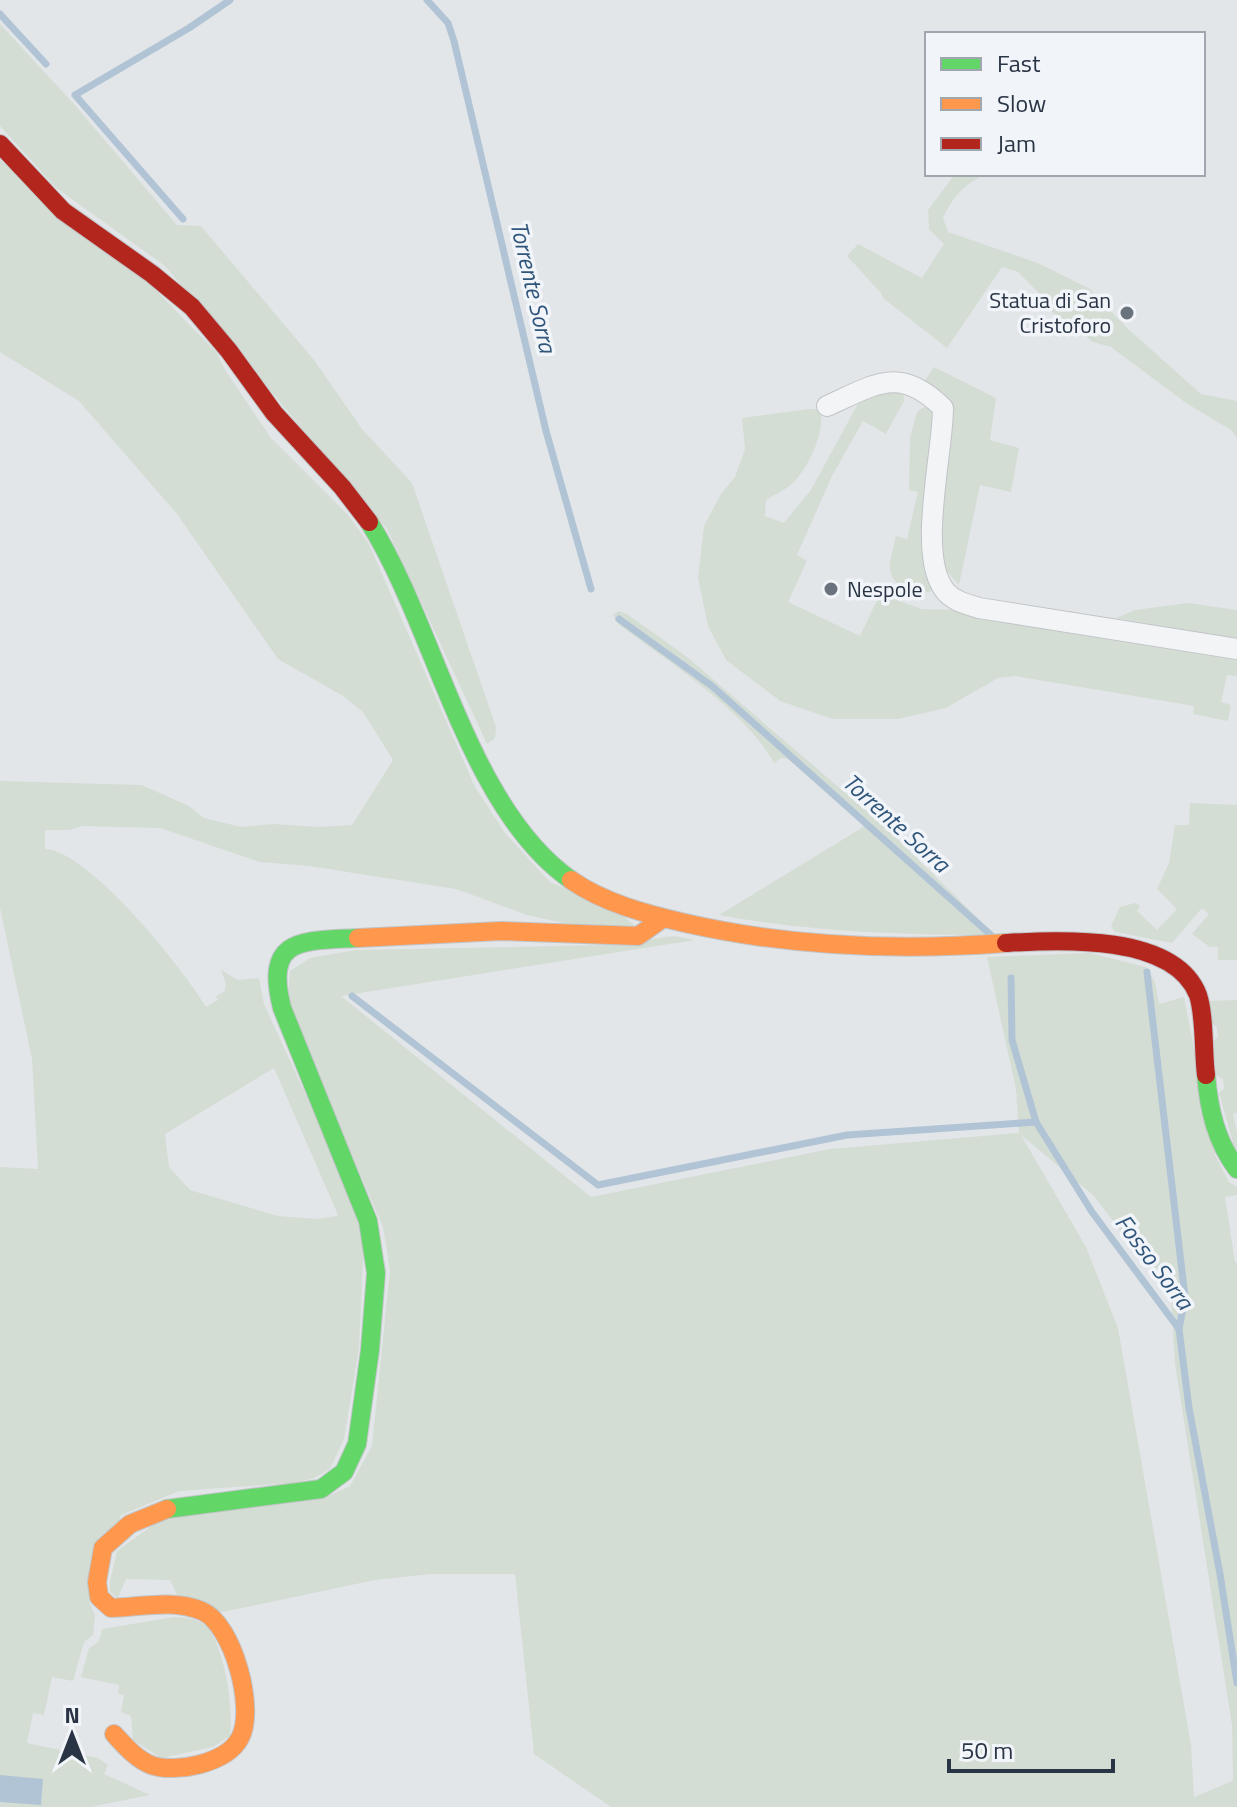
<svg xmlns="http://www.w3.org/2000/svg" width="1237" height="1807" font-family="'Titillium Web',sans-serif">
  <rect width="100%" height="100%" fill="#e3e6e9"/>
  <g fill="#d4ddd4" fill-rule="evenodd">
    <path d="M0 24 74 104 177 225 201 226 314 360 362 429 412 483 496 727 495 738 487 744 387 529 165 266 55 187 0 126Z"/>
    <path d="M0 160 141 275 217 353 225 370 271 438 349 516 369 544 475 787 505 833 550 882 616 909 637 928 563 923 527 915 456 889 309 866 260 862 160 828 82 826 69 830H45V849C88 850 184 969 206 1007L218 1000 216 996 225 991 226 983 221 970 238 980 259 978 264 1004 341 1171 364 1241 359 1348 344 1439 330 1469 312 1479 291 1483 179 1491 121 1515 89 1602 95 1615 93 1635 84 1642 73 1681 52 1677 44 1715 33 1713 27 1743 98 1758 108 1765 104 1774 150 1795 90 1807H0V1167L38 1169 32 1059 0 908V781L142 785 189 806 204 818 241 827 273 824 319 827 352 825 393 760 363 712 343 696 278 659 177 514 79 401 0 352ZM274 1068 338 1215 337 1216 317 1219 278 1216 190 1190 169 1167 165 1134Z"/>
    <path d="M955 174H986C965 183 951 199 943 218L948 232 1038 263 1090 289 1127 328 1201 394 1237 401V438L1231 430 1186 403 1111 347 1093 342 1052 312 1039 293 1018 272 1002 267 947 348 883 298 881 293 847 256 858 244 922 278 944 244 929 229 928 210Z"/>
    <path d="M934 367 996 398 990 440 1019 448 1011 492 980 485 959 585 945 569 938 547 949 436 924 382Z"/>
    <path d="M878 390H903L904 401 886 434 863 421 832 476 797 555 807 561 788 602 860 636 880 594 922 609 953 610 1237 655V676L1227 675 1221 702 1231 705 1228 721 1193 714 1194 706 1015 676 998 678 946 708 898 719H833L780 701 726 660 708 626 698 578 704 526 721 494 735 477 745 449 742 418 809 409H816L821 415C823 436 808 468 793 483 785 490 774 495 766 500L765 516 784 523 811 490 861 398Z"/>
    <path d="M924 407 936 410 934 590C920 597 893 589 890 570 889 560 894 546 896 536L907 539 918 492 909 490 910 438 917 412Z"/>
    <path d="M1188 603 1237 610V639L1116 618 1135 610Z"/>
    <path d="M619 611 627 614 687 657 885 827 995 935C903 935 810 932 719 915L865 826 788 759 781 758 774 763C744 709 667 661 618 624L613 615Z"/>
    <path d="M1190 803 1237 805V960H1218V947H1210L1192 934 1209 914 1202 908 1172 943 1115 932 1111 926 1120 907 1135 903 1140 906 1137 911 1157 930 1177 909 1157 889 1169 863 1175 825H1189Z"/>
    <path d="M674 936 695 940 341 996 591 1197 830 1149 1019 1133 1016 1089 987 957 1090 953 1146 967 1155 982 1159 1004 1184 997 1215 1155 1229 1182 1237 1187V1195L1225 1197 1235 1262 1237 1263V1807H611L534 1754 515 1574H431L375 1580 223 1612 178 1597 170 1580 126 1579 118 1598 110 1592V1581L117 1551 161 1519 326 1497 350 1486 372 1446 390 1270 383 1227 287 1003 290 971 310 958 356 950 606 945ZM1021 1135 1094 1196 1171 1297 1175 1364 1232 1725 1233 1781 1194 1797 1191 1745 1118 1328 1086 1247Z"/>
    <path d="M1237 1000V1113L1233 1114 1237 1132V1157L1219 1093 1224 1089 1223 1079 1216 1075 1213 1041 1218 1037 1217 1027 1210 1023 1206 1001Z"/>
    <path d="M174 1617C186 1618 199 1618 208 1628 225 1649 234 1711 230 1736L213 1747 161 1758 133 1740 131 1716 121 1712 124 1695 118 1694 119 1685 81 1677 89 1648C98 1644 101 1639 102 1629Z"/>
  </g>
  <path fill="#b1c4d5" d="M0 1775 43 1779 41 1805 0 1802Z"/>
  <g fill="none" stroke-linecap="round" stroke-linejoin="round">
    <g stroke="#b1c4d5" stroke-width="7">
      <path d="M427 0 448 23 454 41 546 431 591 589"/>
      <path d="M0 14 46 64"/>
      <path d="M183 219 75 95 189 28 230 0"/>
      <path d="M619 619 712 686 992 936"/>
      <path d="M1147 972 1185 1297 1179 1329"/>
      <path d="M1011 978 1012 1040 1036 1122 1092 1212 1179 1329 1189 1408 1220 1574 1237 1683"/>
      <path d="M352 996 598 1185 847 1135 1036 1122"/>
    </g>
    <g stroke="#c1c4c7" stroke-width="22">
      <path id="street" d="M827 406C876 384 900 365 943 408 943 454 916 558 946 592 955 602 967 604 979 608L1237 649"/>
    </g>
    <g stroke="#c1c4c7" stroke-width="20">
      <g id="fast">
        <path d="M369 522C436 628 467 807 571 880"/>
        <path d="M1206 1075C1209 1110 1216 1141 1237 1169"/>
        <path d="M167 1509 321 1489 344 1472 357 1444 370 1350 376 1273 368 1221 282 1008C264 937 301 941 358 938"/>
      </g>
    </g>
    <g stroke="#c1c4c7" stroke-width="20">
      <g id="slow">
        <path d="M571 880C604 903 646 914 685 923 790 947 898 951 1006 943"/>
        <path d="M358 938 501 931 638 936 662 919"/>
        <path d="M114 1734C125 1746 136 1759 151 1765 176 1774 227 1763 240 1738 256 1709 233 1624 202 1611 174 1599 141 1607 111 1608L99 1597 97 1582 103 1548 130 1524 167 1509"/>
      </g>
    </g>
    <g stroke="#c1c4c7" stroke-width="20">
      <g id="jam">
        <path d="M0 144 63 211 152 274 192 307 229 351 274 413 342 487 369 522"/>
        <path d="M1006 943C1059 940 1174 933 1198 995 1205 1016 1203 1052 1206 1075"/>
      </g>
    </g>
    <use href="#street" stroke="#f3f4f6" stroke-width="20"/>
    <use href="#fast" stroke="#63d668" stroke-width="18"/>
    <use href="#slow" stroke="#ff974d" stroke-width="18"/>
    <use href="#jam" stroke="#b3261e" stroke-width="18"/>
  </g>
  <g fill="#6a727e" stroke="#f1f4f8" stroke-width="3">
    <circle cx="1127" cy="313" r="8"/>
    <circle cx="831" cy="589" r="8"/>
  </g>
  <g text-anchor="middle" stroke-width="7" stroke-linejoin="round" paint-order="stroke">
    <g font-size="22" fill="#293444" stroke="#f1f4f8" text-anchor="end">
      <text x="1111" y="308">Statua di San<tspan x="1111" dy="25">Cristoforo</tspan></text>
      <text x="847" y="597" text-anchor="start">Nespole</text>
    </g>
    <g font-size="24" font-style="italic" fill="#30557a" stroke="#f1f4f8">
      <text transform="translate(533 287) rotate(77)" y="8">Torrente Sorra</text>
      <text transform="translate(896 823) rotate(42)" y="8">Torrente Sorra</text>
      <text transform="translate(1154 1262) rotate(53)" y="8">Fosso Sorra</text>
    </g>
  </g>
  <rect x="925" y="32" width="280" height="144" fill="#f1f4f8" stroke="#a1a7b0" stroke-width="2"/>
  <rect x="941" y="58" width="40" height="12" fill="#63d668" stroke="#a1a7b0" stroke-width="2"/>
  <text x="997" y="72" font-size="24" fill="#293444">Fast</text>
  <rect x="941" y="98" width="40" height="12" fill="#ff974d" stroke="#a1a7b0" stroke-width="2"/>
  <text x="997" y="112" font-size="24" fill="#293444">Slow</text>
  <rect x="941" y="138" width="40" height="12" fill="#b3261e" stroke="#a1a7b0" stroke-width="2"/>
  <text x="997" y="152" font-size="24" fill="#293444">Jam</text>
  <g transform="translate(72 1735)" stroke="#f1f4f8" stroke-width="6" paint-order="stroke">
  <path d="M0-6L14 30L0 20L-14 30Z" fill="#293444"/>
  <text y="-12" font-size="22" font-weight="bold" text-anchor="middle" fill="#293444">N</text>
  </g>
  <path d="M949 1759v12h164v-12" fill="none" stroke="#293444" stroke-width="4"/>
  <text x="961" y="1759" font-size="24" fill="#293444" stroke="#f1f4f8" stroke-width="6" paint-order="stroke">50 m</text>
</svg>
